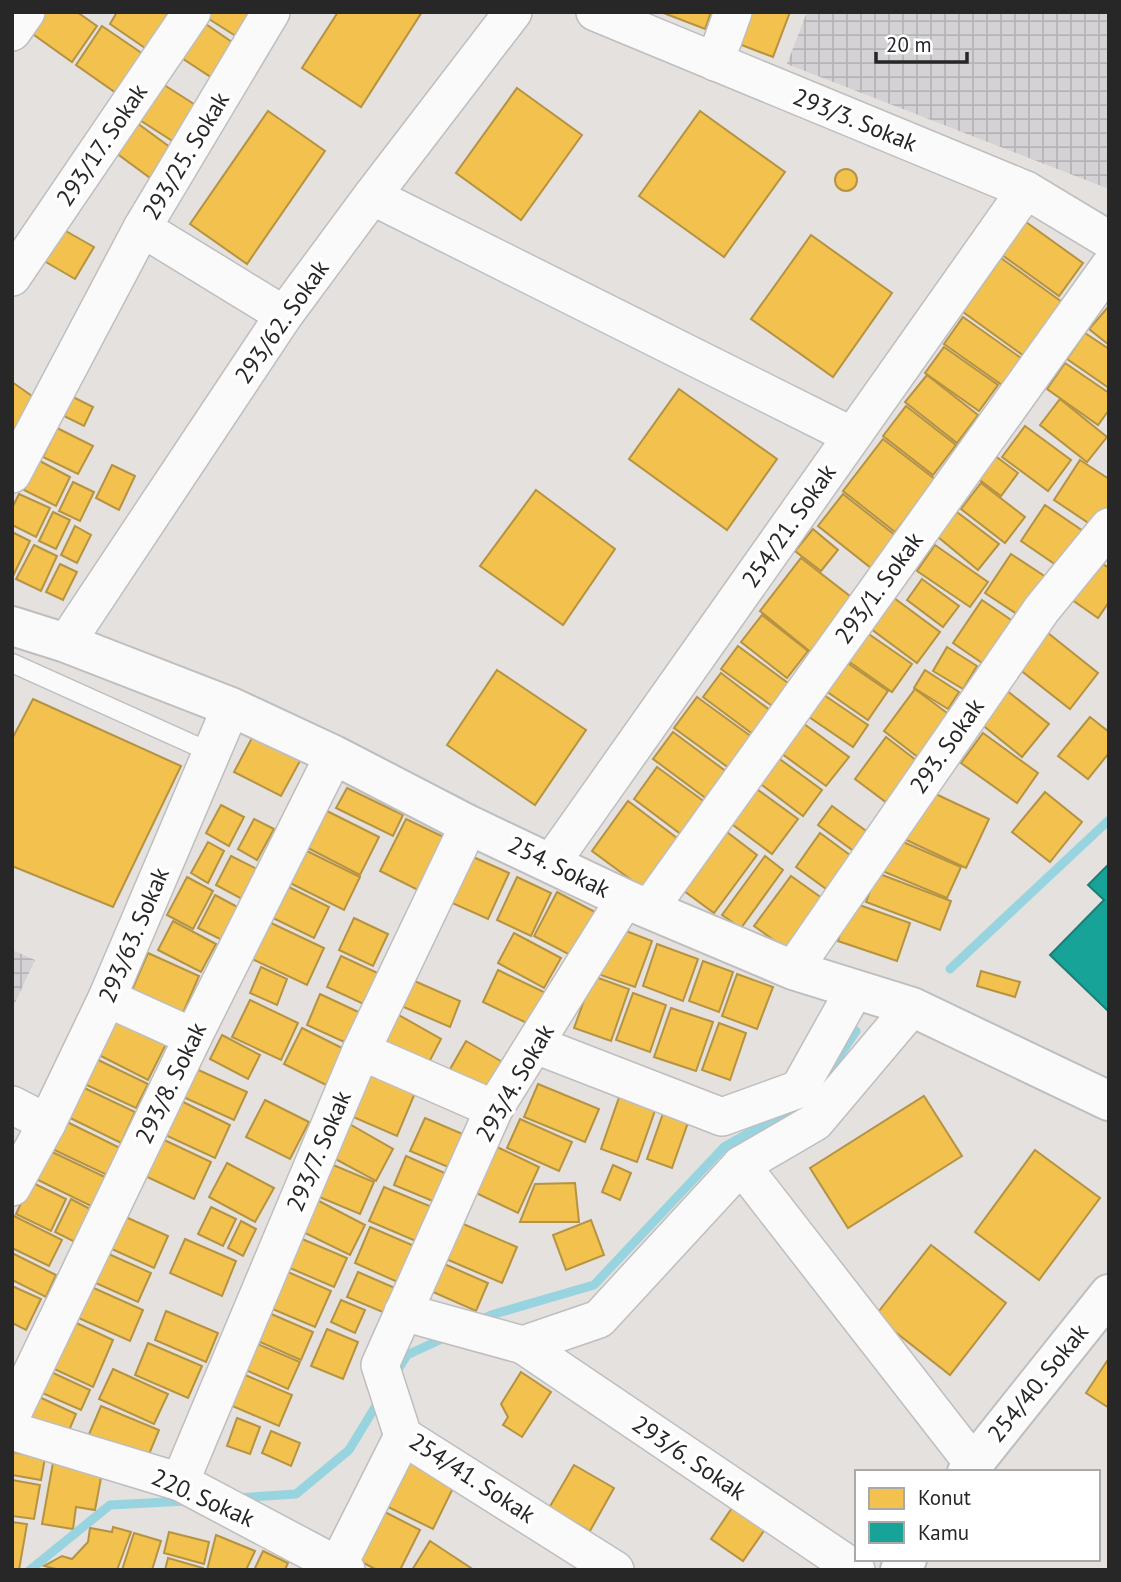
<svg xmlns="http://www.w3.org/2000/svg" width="1121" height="1582" font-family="'PT Sans',sans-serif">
  <defs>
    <pattern id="industrial-grid" width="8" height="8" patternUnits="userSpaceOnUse" patternTransform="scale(1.75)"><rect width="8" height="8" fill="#d4d2d5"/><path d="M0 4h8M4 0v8" fill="none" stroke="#b6b4b7"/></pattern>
  </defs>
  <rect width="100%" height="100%" fill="#e4e1de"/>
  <g fill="url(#industrial-grid)">
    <path d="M807 12H1109V189L787 64Z"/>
    <path d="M12 950 35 960 12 1009Z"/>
  </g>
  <g fill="#f2c14e" stroke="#b59342" stroke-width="2">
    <path d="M39 12H77L97 26 72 62 27 30Z"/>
    <path d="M117 12H164L174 19 151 52 110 24Z"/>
    <path d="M202 12H264L250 45 201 14Z"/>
    <path d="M338 12H422L361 107 302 68Z"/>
    <path d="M661 12H711L705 29Z"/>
    <path d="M742 12H790L773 57 731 41Z"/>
    <path d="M197 18 245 51 223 85 174 53Z"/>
    <path d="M102 26 146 56 119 95 76 65Z"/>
    <path d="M158 81 208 113 185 149 135 117Z"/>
    <path d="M517 88 582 135 521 220 456 173Z"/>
    <path d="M268 111 325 151 247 264 190 224Z"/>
    <path d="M700 111 785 172 724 257 639 196Z"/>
    <path d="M133 120 178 153 157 183 112 150Z"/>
    <circle cx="846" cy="180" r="11"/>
    <path d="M1026 222 1083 263 1059 296 1002 255Z"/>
    <path d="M57 226 94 247 75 279 39 258Z"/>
    <path d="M811 235 892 293 833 377 751 319Z"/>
    <path d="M1001 258 1062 302 1024 356 963 312Z"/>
    <path d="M1109 306V345L1089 329Z"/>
    <path d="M963 317 1021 358 1002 385 944 344Z"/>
    <path d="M1085 333 1109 349V388L1067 359Z"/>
    <path d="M944 347 998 385 979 411 925 373Z"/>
    <path d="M1065 363 1109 393V410L1098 425 1047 389Z"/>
    <path d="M927 375 978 415 957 443 905 402Z"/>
    <path d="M12 382 42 403 18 438 12 434Z"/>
    <path d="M679 389 777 459 727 530 629 459Z"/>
    <path d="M73 397 93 407 84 426 64 416Z"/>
    <path d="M1060 399 1107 437 1087 462 1040 425Z"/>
    <path d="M906 406 956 445 933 475 883 436Z"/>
    <path d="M1025 426 1071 460 1048 491 1002 457Z"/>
    <path d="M57 428 93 446 78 474 43 457Z"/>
    <path d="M883 439 936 480 895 532 843 491Z"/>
    <path d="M994 455 1018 473 1001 496 977 478Z"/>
    <path d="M38 460 70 477 56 506 24 490Z"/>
    <path d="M1080 460 1109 479V509L1096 528 1054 500Z"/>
    <path d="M112 465 135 476 119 510 96 498Z"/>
    <path d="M73 482 94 492 80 521 59 511Z"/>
    <path d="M981 483 1025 517 1005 543 961 509Z"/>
    <path d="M536 490 615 549 563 625 480 566Z"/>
    <path d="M19 494 50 508 36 537 12 525V508Z"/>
    <path d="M843 494 896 536 871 568 818 526Z"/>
    <path d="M1045 505 1086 533 1062 569 1021 541Z"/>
    <path d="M53 512 70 520 56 549 39 541Z"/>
    <path d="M957 512 999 544 978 570 938 537Z"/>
    <path d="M75 526 91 535 77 563 61 555Z"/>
    <path d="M813 529 838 550 821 571 795 551Z"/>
    <path d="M12 532 30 541 12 578Z"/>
    <path d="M34 545 57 556 41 591 16 579Z"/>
    <path d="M935 545 988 582 970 607 917 571Z"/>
    <path d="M1011 554 1049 579 1023 618 985 593Z"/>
    <path d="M801 558 855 600 813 654 760 611Z"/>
    <path d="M1095 559 1109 568V602L1098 618 1068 597Z"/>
    <path d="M60 564 77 572 63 600 46 592Z"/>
    <path d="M922 579 959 606 943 627 907 600Z"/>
    <path d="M890 595 940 632 917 663 867 626Z"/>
    <path d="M982 600 1020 626 991 669 953 643Z"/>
    <path d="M762 615 808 651 787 678 741 642Z"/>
    <path d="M860 628 912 664 892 692 841 656Z"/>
    <path d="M1048 633 1098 673 1070 709 1019 669Z"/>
    <path d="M738 646 792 686 775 708 721 669Z"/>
    <path d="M947 647 977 666 963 689 933 671Z"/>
    <path d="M843 660 888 691 868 720 823 689Z"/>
    <path d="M497 670 586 730 535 805 447 745Z"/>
    <path d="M925 670 959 692 948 709 914 688Z"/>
    <path d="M721 673 775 714 758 738 703 697Z"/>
    <path d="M1001 686 1049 724 1022 757 975 719Z"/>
    <path d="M915 689 955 719 923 761 884 731Z"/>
    <path d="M824 695 868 725 853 747 809 717Z"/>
    <path d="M697 697 756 740 733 771 674 728Z"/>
    <path d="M33 699 181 766 113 907 12 866V739Z"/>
    <path d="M1090 717 1109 732V753L1088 779 1058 756Z"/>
    <path d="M800 721 849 757 826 786 778 751Z"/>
    <path d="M673 732 731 775 711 802 653 759Z"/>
    <path d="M983 733 1038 773 1017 803 961 763Z"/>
    <path d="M254 734 301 759 281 796 234 772Z"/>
    <path d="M886 737 925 767 895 809 855 779Z"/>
    <path d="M777 757 822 790 803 816 758 782Z"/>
    <path d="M657 767 709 805 686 838 634 799Z"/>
    <path d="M754 787 798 819 772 854 729 822Z"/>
    <path d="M347 788 403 815 393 836 336 808Z"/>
    <path d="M925 789 989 819 966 868 902 838Z"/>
    <path d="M1045 792 1082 822 1050 862 1012 832Z"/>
    <path d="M628 801 681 841 645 890 592 851Z"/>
    <path d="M221 805 244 817 229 846 206 833Z"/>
    <path d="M832 806 869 833 855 852 818 825Z"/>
    <path d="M325 810 379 837 360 875 306 847Z"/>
    <path d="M254 819 274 829 257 860 238 849Z"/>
    <path d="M406 819 450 840 424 893 380 871Z"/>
    <path d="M723 829 757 855 714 913 680 888Z"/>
    <path d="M820 833 854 858 829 891 796 867Z"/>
    <path d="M894 838 961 867 947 898 880 870Z"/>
    <path d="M208 842 224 851 208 883 191 873Z"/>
    <path d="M305 850 360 877 344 910 288 882Z"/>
    <path d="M231 856 257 869 242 899 216 885Z"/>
    <path d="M471 856 509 873 488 919 450 902Z"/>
    <path d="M765 856 783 870 741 928 722 915Z"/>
    <path d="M877 873 951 901 940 930 866 902Z"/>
    <path d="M791 876 826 901 789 951 754 926Z"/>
    <path d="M187 877 213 891 193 929 167 915Z"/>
    <path d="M517 877 551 893 531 936 497 920Z"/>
    <path d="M289 887 329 907 314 938 273 918Z"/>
    <path d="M557 892 595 912 572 956 534 936Z"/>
    <path d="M215 895 243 910 226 942 198 928Z"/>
    <path d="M851 902 910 923 897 961 838 941Z"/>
    <path d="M354 918 388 934 373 966 339 950Z"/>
    <path d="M173 921 216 944 201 972 158 950Z"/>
    <path d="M269 922 324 948 307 985 252 959Z"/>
    <path d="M616 927 652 941 635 987 595 973Z"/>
    <path d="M514 933 561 958 544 988 498 963Z"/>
    <path d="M657 944 698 959 683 1001 643 986Z"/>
    <path d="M148 953 199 976 183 1013 132 990Z"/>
    <path d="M341 956 384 976 370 1007 327 987Z"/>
    <path d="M703 961 733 972 719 1012 689 1001Z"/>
    <path d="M261 967 287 979 277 1005 250 993Z"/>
    <path d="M498 970 550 995 535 1027 483 1002Z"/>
    <path d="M981 971 1020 982 1015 997 977 986Z"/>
    <path d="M737 974 773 987 757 1029 722 1016Z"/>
    <path d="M593 976 629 989 611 1041 574 1028Z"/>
    <path d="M410 979 460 1001 450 1027 399 1005Z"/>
    <path d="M633 993 666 1005 650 1052 616 1040Z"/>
    <path d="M320 994 367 1016 353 1046 307 1025Z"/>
    <path d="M250 1000 298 1023 281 1060 232 1037Z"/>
    <path d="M671 1008 713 1022 696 1071 654 1057Z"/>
    <path d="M397 1014 441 1039 424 1072 379 1048Z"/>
    <path d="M112 1015 167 1042 148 1080 93 1052Z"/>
    <path d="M719 1023 746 1033 730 1080 702 1070Z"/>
    <path d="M302 1028 348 1051 330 1087 284 1064Z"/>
    <path d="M222 1035 260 1055 248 1079 210 1059Z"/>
    <path d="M466 1041 506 1064 489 1094 449 1071Z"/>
    <path d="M90 1056 148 1084 136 1108 78 1081Z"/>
    <path d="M194 1068 247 1092 234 1120 181 1096Z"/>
    <path d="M362 1070 415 1093 397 1136 344 1113Z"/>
    <path d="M538 1084 599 1109 585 1142 524 1117Z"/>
    <path d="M78 1085 135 1112 121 1143 64 1115Z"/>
    <path d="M622 1089 658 1102 637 1162 601 1149Z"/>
    <path d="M924 1096 962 1156 848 1228 810 1168Z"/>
    <path d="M179 1100 230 1125 215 1158 163 1134Z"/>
    <path d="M265 1100 309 1122 290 1159 246 1137Z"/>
    <path d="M666 1105 691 1114 672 1168 647 1159Z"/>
    <path d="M425 1118 472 1138 460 1172 410 1151Z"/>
    <path d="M61 1119 120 1148 107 1175 48 1147Z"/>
    <path d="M520 1119 572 1142 559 1171 507 1148Z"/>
    <path d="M346 1122 393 1149 376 1181 328 1155Z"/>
    <path d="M160 1138 211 1162 194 1199 143 1175Z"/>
    <path d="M495 1146 539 1167 518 1213 474 1192Z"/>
    <path d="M48 1150 107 1178 93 1207 34 1178Z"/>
    <path d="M1035 1150 1100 1198 1039 1280 975 1232Z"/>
    <path d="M406 1156 447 1174 435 1202 394 1185Z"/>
    <path d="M326 1162 374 1182 360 1214 312 1194Z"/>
    <path d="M227 1163 274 1188 255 1222 209 1197Z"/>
    <path d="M613 1165 631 1173 620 1200 602 1192Z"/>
    <path d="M31 1182 66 1199 51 1231 16 1214Z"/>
    <path d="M575 1183 579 1222H520L535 1184Z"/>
    <path d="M384 1187 439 1210 425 1245 369 1221Z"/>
    <path d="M71 1199 92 1210 77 1243 55 1232Z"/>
    <path d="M317 1200 365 1225 350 1255 301 1231Z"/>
    <path d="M211 1207 236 1219 223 1246 198 1234Z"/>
    <path d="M119 1214 168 1236 154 1268 105 1246Z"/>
    <path d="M12 1215 62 1240 49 1266 12 1248Z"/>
    <path d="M591 1220 604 1255 566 1270 553 1235Z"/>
    <path d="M241 1221 256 1229 243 1256 228 1248Z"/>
    <path d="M461 1223 517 1247 502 1283 446 1259Z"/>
    <path d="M370 1227 426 1251 411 1288 355 1263Z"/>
    <path d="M295 1236 347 1258 334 1287 283 1265Z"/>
    <path d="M185 1239 236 1261 222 1296 170 1273Z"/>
    <path d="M931 1245 1006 1303 950 1375 875 1316Z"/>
    <path d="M102 1251 151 1273 138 1302 89 1280Z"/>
    <path d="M12 1253 56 1275 46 1297 12 1280Z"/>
    <path d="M435 1260 488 1283 476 1311 424 1288Z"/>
    <path d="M279 1268 331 1291 315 1327 263 1305Z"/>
    <path d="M358 1272 395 1288 385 1313 347 1297Z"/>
    <path d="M87 1285 143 1310 130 1341 74 1316Z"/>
    <path d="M12 1286 41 1299 26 1330 12 1323Z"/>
    <path d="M341 1300 365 1310 355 1333 331 1322Z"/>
    <path d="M262 1310 313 1332 301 1360 251 1338Z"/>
    <path d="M166 1311 218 1333 206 1362 155 1340Z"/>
    <path d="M72 1321 113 1340 93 1387 52 1368Z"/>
    <path d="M327 1329 358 1342 343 1379 311 1366Z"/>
    <path d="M248 1340 300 1362 288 1389 237 1366Z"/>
    <path d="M148 1343 202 1366 188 1398 135 1375Z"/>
    <path d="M1109 1358V1408L1086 1393Z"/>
    <path d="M113 1369 168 1394 154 1424 99 1399Z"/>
    <path d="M49 1371 90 1390 81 1410 40 1392Z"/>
    <path d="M236 1371 292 1395 279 1426 223 1402Z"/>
    <path d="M521 1372 551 1392 522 1437 503 1425 508 1417 501 1404Z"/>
    <path d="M37 1396 76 1414 65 1440 26 1422Z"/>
    <path d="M101 1406 159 1430 145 1464 87 1439Z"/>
    <path d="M237 1418 260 1427 250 1454 227 1446Z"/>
    <path d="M271 1431 300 1443 291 1466 262 1453Z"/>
    <path d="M12 1452 45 1458 41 1480 12 1475Z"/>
    <path d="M54 1457 103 1467 95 1510 76 1507 73 1529 42 1524Z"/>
    <path d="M406 1459 455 1484 433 1529 384 1505Z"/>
    <path d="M574 1465 614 1488 590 1531 549 1508Z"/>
    <path d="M12 1480 40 1485 34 1519 12 1516Z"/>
    <path d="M738 1499 770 1522 743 1561 711 1539Z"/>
    <path d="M381 1510 420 1530 400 1570H377L356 1559Z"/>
    <path d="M12 1522 27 1524 19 1570H12Z"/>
    <path d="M113 1527 131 1532 117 1570H60L44 1566 62 1556 72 1559 88 1542 90 1528 112 1532Z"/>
    <path d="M169 1532 209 1542 204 1564 164 1553Z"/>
    <path d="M134 1533 161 1541 152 1570H122Z"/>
    <path d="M216 1535 255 1551 246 1570H207Z"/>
    <path d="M430 1541 474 1570H412Z"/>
    <path d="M263 1551 288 1563 285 1570H254Z"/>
    <path d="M168 1558 203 1568V1570H165Z"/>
  </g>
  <path fill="#17a398" stroke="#1c7e76" stroke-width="2" d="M1109 864V1012L1050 955 1104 900 1088 885Z"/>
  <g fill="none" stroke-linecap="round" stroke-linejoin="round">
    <g stroke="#98d4df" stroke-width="9">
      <path d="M950 969 1109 820"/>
      <path d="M829 1071 856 1031"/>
      <path d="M478 1321 491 1315 594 1285 724 1147 788 1111"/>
      <path d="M395 1375 407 1355 446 1337"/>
      <path d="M236 1498 296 1494 349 1450 380 1399"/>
      <path d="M30 1570 110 1505 187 1501"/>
    </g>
    <g stroke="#bfbebf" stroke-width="21">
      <path id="service" d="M12 663 212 753"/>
    </g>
    <g stroke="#bfbebf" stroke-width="40">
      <g id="minor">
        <path d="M271 12 142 228 284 315"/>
        <path d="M595 12 1026 190 1109 240"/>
        <path d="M12 32 26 12"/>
        <path d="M715 62 733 12"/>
        <path d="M372 196 852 436"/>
        <path d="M12 277 192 12"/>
        <path d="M12 474 142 228"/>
        <path d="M66 643 284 315 372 196 513 12"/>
        <path d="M551 863 1026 190"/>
        <path d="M649 909 1109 267"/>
        <path d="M793 970 1042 609 1109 527"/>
        <path d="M107 998 193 1037"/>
        <path d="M536 1045 722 1117 799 1089 855 989"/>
        <path d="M361 1051 494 1109"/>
        <path d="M12 1105 47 1123 107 998 231 707"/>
        <path d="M741 1165 973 1463"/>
        <path d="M12 1187 47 1123"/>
        <path d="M403 1312 523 1345 599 1319 741 1165 815 1122 912 1007"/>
        <path d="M523 1345 856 1570"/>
        <path d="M12 1414 193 1037 334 755"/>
        <path d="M12 1431 180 1482 346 1570"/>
        <path d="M180 1482 361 1051 469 825"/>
        <path d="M338 1565 403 1436"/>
        <path d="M615 1570 403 1436 380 1365 494 1109 625 899"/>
      </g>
    </g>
    <g stroke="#bfbebf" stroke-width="42">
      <g id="tertiary">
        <path d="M12 626 66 643 231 707 334 755 469 825 625 899 793 970 912 1007 1109 1101"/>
        <path d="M967 1472 1109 1294"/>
        <path d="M900 1570 907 1559"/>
      </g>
    </g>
    <use href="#service" stroke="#fbfafa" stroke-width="18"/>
    <use href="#minor" stroke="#fbfafa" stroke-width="37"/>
    <use href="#tertiary" stroke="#fbfafa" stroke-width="38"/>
  </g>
  <g text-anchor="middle" stroke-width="7" stroke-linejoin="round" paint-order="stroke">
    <g font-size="24" fill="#272727" stroke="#fff">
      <text transform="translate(855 120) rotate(22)" y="8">293/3. Sokak</text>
      <text transform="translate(102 145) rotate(-56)" y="8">293/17. Sokak</text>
      <text transform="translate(186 156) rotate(-59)" y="8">293/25. Sokak</text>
      <text transform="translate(282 322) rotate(-55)" y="8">293/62. Sokak</text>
      <text transform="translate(789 526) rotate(-55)" y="8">254/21. Sokak</text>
      <text transform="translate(879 588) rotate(-54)" y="8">293/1. Sokak</text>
      <text transform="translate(947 746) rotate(-55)" y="8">293. Sokak</text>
      <text transform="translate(559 867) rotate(26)" y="8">254. Sokak</text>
      <text transform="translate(134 935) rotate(-67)" y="8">293/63. Sokak</text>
      <text transform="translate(171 1083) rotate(-64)" y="8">293/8. Sokak</text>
      <text transform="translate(515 1083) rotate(-60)" y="8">293/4. Sokak</text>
      <text transform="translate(319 1151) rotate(-67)" y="8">293/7. Sokak</text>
      <text transform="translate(1038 1383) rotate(-51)" y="8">254/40. Sokak</text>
      <text transform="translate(689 1458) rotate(34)" y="8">293/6. Sokak</text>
      <text transform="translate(472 1478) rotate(33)" y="8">254/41. Sokak</text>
      <text transform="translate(203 1498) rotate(24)" y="8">220. Sokak</text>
    </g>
  </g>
  <rect width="1121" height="1582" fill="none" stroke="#272727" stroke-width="28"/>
  <rect x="855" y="1470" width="245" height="91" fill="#ffffff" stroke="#a9a9a9" stroke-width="2"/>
  <rect x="869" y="1488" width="35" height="21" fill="#f2c14e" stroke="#a9a9a9" stroke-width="2"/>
  <text x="918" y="1505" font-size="21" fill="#272727">Konut</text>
  <rect x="869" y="1522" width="35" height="21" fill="#17a398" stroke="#a9a9a9" stroke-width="2"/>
  <text x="918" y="1540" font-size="21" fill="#272727">Kamu</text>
  <path d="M876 52v10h91v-10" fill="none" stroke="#272727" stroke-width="3.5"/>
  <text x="886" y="52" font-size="21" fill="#272727" stroke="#ffffff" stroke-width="5" paint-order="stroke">20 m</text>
</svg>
